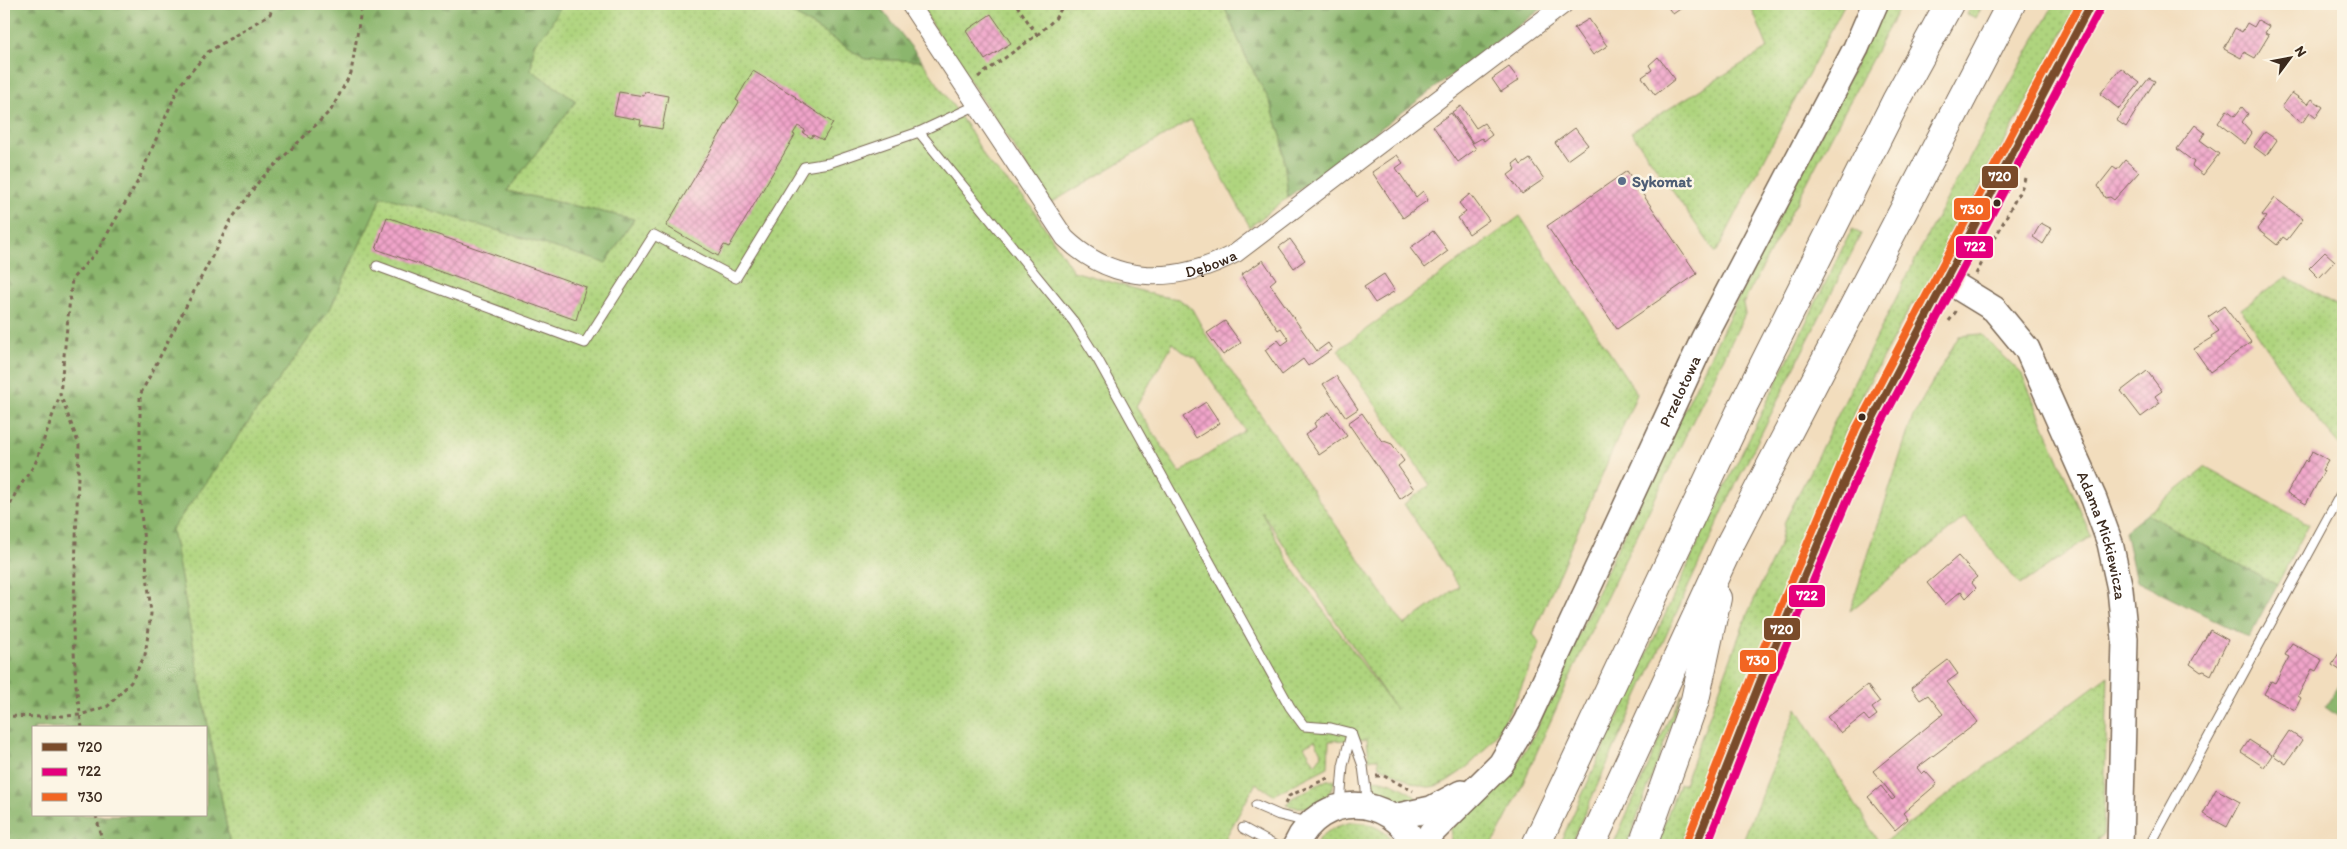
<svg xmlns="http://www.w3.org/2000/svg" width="2347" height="849" font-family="Itim,sans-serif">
  <defs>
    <pattern id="grass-dots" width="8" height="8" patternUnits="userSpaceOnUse" patternTransform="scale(1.25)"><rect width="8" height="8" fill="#afd47e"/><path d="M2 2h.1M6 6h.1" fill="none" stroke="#97b66c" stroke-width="1.8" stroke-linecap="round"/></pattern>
    <pattern id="forest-firs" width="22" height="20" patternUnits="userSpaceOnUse" patternTransform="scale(1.25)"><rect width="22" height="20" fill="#8bb66d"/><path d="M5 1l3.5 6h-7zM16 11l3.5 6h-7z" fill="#739459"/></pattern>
    <pattern id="building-cross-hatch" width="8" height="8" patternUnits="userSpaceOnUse" patternTransform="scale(1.25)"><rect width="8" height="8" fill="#f1a4ca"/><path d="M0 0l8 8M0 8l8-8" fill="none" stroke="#c486a3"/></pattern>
  </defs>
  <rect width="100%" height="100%" fill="#fcf5e5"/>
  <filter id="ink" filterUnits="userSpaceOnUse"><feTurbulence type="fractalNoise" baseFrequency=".02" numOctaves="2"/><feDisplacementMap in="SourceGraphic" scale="10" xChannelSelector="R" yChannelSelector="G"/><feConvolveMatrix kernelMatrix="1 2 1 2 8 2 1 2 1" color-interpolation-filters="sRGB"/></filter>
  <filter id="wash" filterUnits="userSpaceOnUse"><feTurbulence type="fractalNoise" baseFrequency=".0096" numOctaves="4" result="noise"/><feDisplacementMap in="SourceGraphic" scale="20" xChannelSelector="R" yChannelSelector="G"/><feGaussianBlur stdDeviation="1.12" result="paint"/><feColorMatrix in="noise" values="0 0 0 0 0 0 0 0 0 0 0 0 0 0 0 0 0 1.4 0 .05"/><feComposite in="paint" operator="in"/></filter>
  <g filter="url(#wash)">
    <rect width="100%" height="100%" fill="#f2ddbd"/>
    <g fill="url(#grass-dots)" stroke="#757f4e" fill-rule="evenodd">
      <path d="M562 4H778L865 59 922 61 969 129 987 161 1031 206 1073 271 1159 296 1179 299 1192 309 1207 336 1404 625 1459 586 1404 504 1430 485 1338 350 1520 216 1637 394 1533 634 1540 643C1519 692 1500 748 1453 777 1446 782 1437 787 1428 787 1411 786 1395 771 1379 766L1378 759H1369L1367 739 1329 741 1328 767 1273 795 1256 783 1225 839V845H230L172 529 330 309 382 196 606 262 634 219 507 191 576 101 531 70 534 44 549 27ZM1173 343 1182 351 1196 358 1245 430 1180 473 1136 407ZM1261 511 1396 710 1289 563ZM1315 740 1322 755 1315 764 1304 746Z"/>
      <path d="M919 4H1223L1245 55 1270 102 1282 139 1288 197 1250 227 1191 120 1051 203Z"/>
      <path d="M1750 4 1844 5 1716 253 1631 132 1768 48Z"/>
      <path d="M1886 4H1901L1743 304 1745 314 1596 619 1515 801 1492 845H1451V828L1494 792 1518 762 1534 735 1614 555 1736 303Z"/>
      <path d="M1973 4H1983L1976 18 1967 14Z"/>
      <path d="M2054 4H2078L1918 305 1912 304 1865 390 1843 438 1849 442C1830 477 1809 511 1804 551L1702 787 1681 845H1656L1679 784H1684L1747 615 1780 544 1785 521 1930 230Z"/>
      <path d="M1852 229 1861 234 1729 498 1570 845H1559L1705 528Z"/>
      <path d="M2286 277 2343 309V449L2298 396 2241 309Z"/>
      <path d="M1981 334 2022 374 2091 536 2020 585 1965 517 1850 611 1913 416 1959 336Z"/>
      <path d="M2206 467 2309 524 2277 585 2147 514Z"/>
      <path d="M2108 676 2103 835 2091 845H1880Z"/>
      <path d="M1682 694 1627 845H1613L1669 719Z"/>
      <path d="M1797 708 1880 845H1741Z"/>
      <path d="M1371 779C1389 779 1412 790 1422 805 1398 805 1380 805 1371 779Z"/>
      <path d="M1327 780H1335C1329 803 1308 812 1286 805L1292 798Z"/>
      <path d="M1352 822C1371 823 1385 829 1397 845H1315C1324 831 1336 826 1352 822Z"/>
    </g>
    <g fill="url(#forest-firs)" stroke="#637046" fill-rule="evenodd">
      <path d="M4 4H562L549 27 534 44 531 70 576 101 507 191 634 219 606 263 382 196 330 309 172 529 230 845H4ZM34 728H206V815H34Z"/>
      <path d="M778 4H878L922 61 865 59Z"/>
      <path d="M1223 4H1548L1288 197 1282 139 1270 102 1245 55Z"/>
      <path d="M2147 514 2277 585 2249 637 2136 581 2125 531Z"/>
      <path d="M2343 680V720L2325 707Z"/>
    </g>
    <g id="blocks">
      <g fill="url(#building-cross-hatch)">
        <path d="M1667 4H1681L1683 7 1673 14 1666 5Z"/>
        <path d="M991 14 1011 43 985 60 966 31Z"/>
        <path d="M1589 19 1607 46 1593 55 1574 28Z"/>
        <path d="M2258 20 2269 26 2265 33 2269 35 2255 58 2244 52 2241 58 2224 49 2235 28 2242 32 2247 23 2254 27Z"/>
        <path d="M1658 57 1675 79 1655 95 1642 77 1652 70 1649 65Z"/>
        <path d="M1509 67 1519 80 1501 92 1492 79Z"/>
        <path d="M2121 68 2140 83 2119 109 2100 94Z"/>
        <path d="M753 71 796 97 795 98 833 123 823 140 813 135 811 138 803 133 805 130 798 126 793 134 795 135 729 247 724 245 718 256 666 226 739 102 736 100Z"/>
        <path d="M2149 78 2155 81 2126 127 2116 120Z"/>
        <path d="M619 92 644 96 645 92 668 96 662 129 640 125 641 120 614 115Z"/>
        <path d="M2292 93 2308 104 2312 99 2323 107 2316 117 2310 112 2302 123 2282 107Z"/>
        <path d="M1461 106 1476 128 1484 123 1492 135 1484 141 1482 138 1473 143 1452 112Z"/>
        <path d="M2242 107 2248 114 2242 122 2252 133 2245 144 2218 123 2227 110 2235 116Z"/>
        <path d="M1451 113 1476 149 1458 162 1433 126Z"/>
        <path d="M2195 125 2205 133 2200 140 2219 154 2203 175 2192 166 2194 162 2177 149Z"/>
        <path d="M1575 128 1588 145 1567 160 1555 143Z"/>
        <path d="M2265 132 2277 140 2266 156 2254 147Z"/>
        <path d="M1397 155 1403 163 1396 168 1416 197 1423 191 1428 200 1403 218 1372 172Z"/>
        <path d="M1530 159 1544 179 1522 194 1508 175 1516 169 1513 164 1518 160 1521 165Z"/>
        <path d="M2125 160 2139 172 2114 200 2110 197 2105 198 2098 186 2113 167 2117 170Z"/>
        <path d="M1627 171 1697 274 1617 329 1547 226Z"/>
        <path d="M1470 194 1489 220 1469 234 1458 218 1466 212 1459 203Z"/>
        <path d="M2275 198 2303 219 2287 240 2283 237 2277 245 2257 229 2266 217 2262 215Z"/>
        <path d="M387 217 586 287 576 320 376 249Z"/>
        <path d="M2041 223 2052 229 2043 244 2033 237Z"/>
        <path d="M1433 231 1448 251 1425 268 1410 248Z"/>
        <path d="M1290 239 1305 260 1294 268 1279 247Z"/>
        <path d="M2325 252 2335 261 2319 278 2309 268Z"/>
        <path d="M1263 260 1276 279 1270 284 1317 351 1328 343 1332 349 1308 366 1303 359 1282 375 1265 350 1278 340 1282 345 1289 340 1281 328 1278 330 1241 275Z"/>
        <path d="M1384 274 1395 291 1375 303 1364 287Z"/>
        <path d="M2224 306 2251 342 2210 372 2194 349 2212 338 2211 336 2219 331 2208 317Z"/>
        <path d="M1225 321 1241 343 1223 355 1207 333Z"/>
        <path d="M2147 371 2162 391 2155 396 2160 403 2141 417 2121 391Z"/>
        <path d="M1336 376 1358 409 1346 417 1323 384Z"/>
        <path d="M1206 402 1220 423 1196 438 1183 417Z"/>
        <path d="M1329 412 1347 436 1319 455 1305 435 1316 427 1314 423Z"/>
        <path d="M1362 413 1381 440 1392 444 1404 461 1398 466 1414 489 1400 499 1348 423Z"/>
        <path d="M2312 451 2328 460 2322 470 2324 471 2306 504 2287 493 2305 460 2307 462Z"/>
        <path d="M1958 556 1977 577 1971 582 1976 588 1966 598 1961 591 1945 605 1927 583Z"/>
        <path d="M2210 630 2228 640 2211 675 2204 671 2201 672 2190 664Z"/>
        <path d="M2292 643 2322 660 2316 671 2312 669 2298 696 2301 698 2295 710 2264 694 2271 681 2275 683 2289 657 2285 655Z"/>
        <path d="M2343 646V672L2332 665Z"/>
        <path d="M1948 660 1958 674 1947 682 1978 722 1917 768 1922 774 1925 771 1937 784 1903 813 1908 819 1895 830 1868 797 1881 786 1892 800 1895 798 1873 771 1943 714 1928 695 1920 700 1911 688Z"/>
        <path d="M1867 685 1880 702 1872 708 1877 715 1869 721 1864 715 1841 733 1827 717Z"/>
        <path d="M2289 731 2302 740 2286 764 2273 755Z"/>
        <path d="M2249 740 2272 755 2264 767 2241 752Z"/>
        <path d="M2216 789 2240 802 2227 827 2203 814Z"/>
      </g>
    </g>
  </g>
  <g filter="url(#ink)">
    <use href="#blocks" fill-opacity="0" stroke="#7b6956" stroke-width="1"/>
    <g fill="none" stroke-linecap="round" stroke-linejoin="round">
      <g stroke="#7b6956" stroke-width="11">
        <g id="lane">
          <path d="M919 132 977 105"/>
          <path d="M377 266 585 343 654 235 736 278 804 167 829 163 919 132 1074 322 1098 360 1290 707 1304 726 1331 728 1351 733"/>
          <path d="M1351 733 1363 766 1368 806"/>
          <path d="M1256 805 1279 815 1308 822"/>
          <path d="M1340 805 1343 766 1351 734"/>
          <path d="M1243 828 1274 845"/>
          <path d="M2150 845 2343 490"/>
        </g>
      </g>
      <g stroke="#7b6956" stroke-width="20">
        <g id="street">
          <path id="s1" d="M910 4 1065 238C1115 286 1177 284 1236 253L1564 4"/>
        </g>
      </g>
      <g stroke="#7b6956" stroke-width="28">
        <g id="secondary">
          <path id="s2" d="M1945 279 1994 309 2027 349 2094 499 2110 543 2120 589 2125 639 2120 845"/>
          <path d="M1394 817 1431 809 1461 793"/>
          <path d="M1296 845C1320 791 1391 793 1415 845"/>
          <path id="s3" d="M1424 845 1431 833 1501 764 1526 722 1704 338 1856 48 1875 4"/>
          <path d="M1696 845 1764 672 1865 433 1985 202 2091 4"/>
        </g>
      </g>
      <g stroke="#7b6956" stroke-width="30">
        <g id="highway">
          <path d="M1536 845 1744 404 1896 101 1949 4"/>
          <path d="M1591 845 1730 544 2011 4"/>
          <path d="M1643 845 1695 700 1717 598"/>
        </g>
      </g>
      <g stroke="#7b6956" stroke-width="3" stroke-dasharray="4 4" stroke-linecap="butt">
        <path d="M1037 35 1055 19 1064 4"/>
        <path d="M978 77 1037 35 1016 4"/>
        <path d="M1976 274 2022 187 2026 175"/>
        <path d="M1949 321 1957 310"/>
        <path d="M4 519 16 492 35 464 60 395"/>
        <path d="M4 716 44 717 80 715 108 706 131 682 145 655 151 614 140 502V395L231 220 260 180 331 110 351 73 362 4"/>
        <path d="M82 728 76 685 73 634 79 445 60 394 72 279 98 250 138 181 179 86 208 52 270 14 274 4"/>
        <path d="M1376 776H1384L1413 791"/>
        <path d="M1285 804 1289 796 1330 777"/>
        <path d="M96 815 103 845"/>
      </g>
      <use href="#lane" stroke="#fff" stroke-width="9"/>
      <use href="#street" stroke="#fff" stroke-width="18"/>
      <use href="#secondary" stroke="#fff" stroke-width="25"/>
      <use href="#highway" stroke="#fff" stroke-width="28"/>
      <g stroke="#fcf5e5" stroke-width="11">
        <path id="bus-1" d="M1696 845 1764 672 1865 433 2091 4"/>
      </g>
      <g stroke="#fcf5e5" stroke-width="11">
        <path id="bus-2" d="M1707 845 1773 676 1874 437 2100 9"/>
      </g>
      <g stroke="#fcf5e5" stroke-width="11">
        <path id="bus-3" d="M1687 841 1755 668 1856 429 2080 4"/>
      </g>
      <use href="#bus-1" stroke="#7a4b2a" stroke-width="8"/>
      <use href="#bus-2" stroke="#e5007d" stroke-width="8"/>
      <use href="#bus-3" stroke="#f26522" stroke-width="8"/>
    </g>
  </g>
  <circle fill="#5c6f8a" stroke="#fcf5e5" stroke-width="2" cx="1622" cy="181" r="5"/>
  <g fill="#3b2a1e" stroke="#fcf5e5" stroke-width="2">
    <circle cx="1997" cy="203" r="4.5"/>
    <circle cx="1862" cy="417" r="4.5"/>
  </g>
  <g text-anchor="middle" stroke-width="5" stroke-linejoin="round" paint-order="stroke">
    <g font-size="16" font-weight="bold" fill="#4e5e75" stroke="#fcf5e5" text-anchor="start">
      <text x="1632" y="187">Sykomat</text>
    </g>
    <g font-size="16" fill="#3b2a1e" stroke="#fcf5e5">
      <text dy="6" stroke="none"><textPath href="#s1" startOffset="438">Dębowa</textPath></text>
      <text dy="6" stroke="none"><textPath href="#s3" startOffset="526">Przelotowa</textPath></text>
      <text dy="6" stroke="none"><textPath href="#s2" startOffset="311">Adama Mickiewicza</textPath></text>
    </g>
  </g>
  <g stroke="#fcf5e5" stroke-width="2">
    <rect x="1981" y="165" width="38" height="24" rx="5" fill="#7a4b2a"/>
    <rect x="1953" y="197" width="38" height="24" rx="5" fill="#f26522"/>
    <rect x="1955" y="235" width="39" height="24" rx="5" fill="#e5007d"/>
    <rect x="1788" y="584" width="38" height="24" rx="5" fill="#e5007d"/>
    <rect x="1763" y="617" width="38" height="24" rx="5" fill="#7a4b2a"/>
    <rect x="1739" y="649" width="38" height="24" rx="5" fill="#f26522"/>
  </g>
  <g font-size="14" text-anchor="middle" font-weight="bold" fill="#fff">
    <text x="2000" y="181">720</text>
    <text x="1972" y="214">730</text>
    <text x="1975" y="251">722</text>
    <text x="1807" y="600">722</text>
    <text x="1782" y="634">720</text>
    <text x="1758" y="665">730</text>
  </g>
  <rect width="2347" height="849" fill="none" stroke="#fcf5e5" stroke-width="20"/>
  <rect x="32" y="726" width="175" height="90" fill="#fcf5e5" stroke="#afa495"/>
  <rect x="42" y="743" width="25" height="8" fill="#7a4b2a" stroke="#afa495"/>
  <text x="78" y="752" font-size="15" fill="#3b2a1e">720</text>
  <rect x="42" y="768" width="25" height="8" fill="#e5007d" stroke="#afa495"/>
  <text x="78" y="776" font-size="15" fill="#3b2a1e">722</text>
  <rect x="42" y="793" width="25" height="8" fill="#f26522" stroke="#afa495"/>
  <text x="78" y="802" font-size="15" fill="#3b2a1e">730</text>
  <g transform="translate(2290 58) rotate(58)" stroke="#fcf5e5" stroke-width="4" paint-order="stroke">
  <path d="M0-4L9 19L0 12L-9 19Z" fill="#3b2a1e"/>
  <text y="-8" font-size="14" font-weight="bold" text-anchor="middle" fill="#3b2a1e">N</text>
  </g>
</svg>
